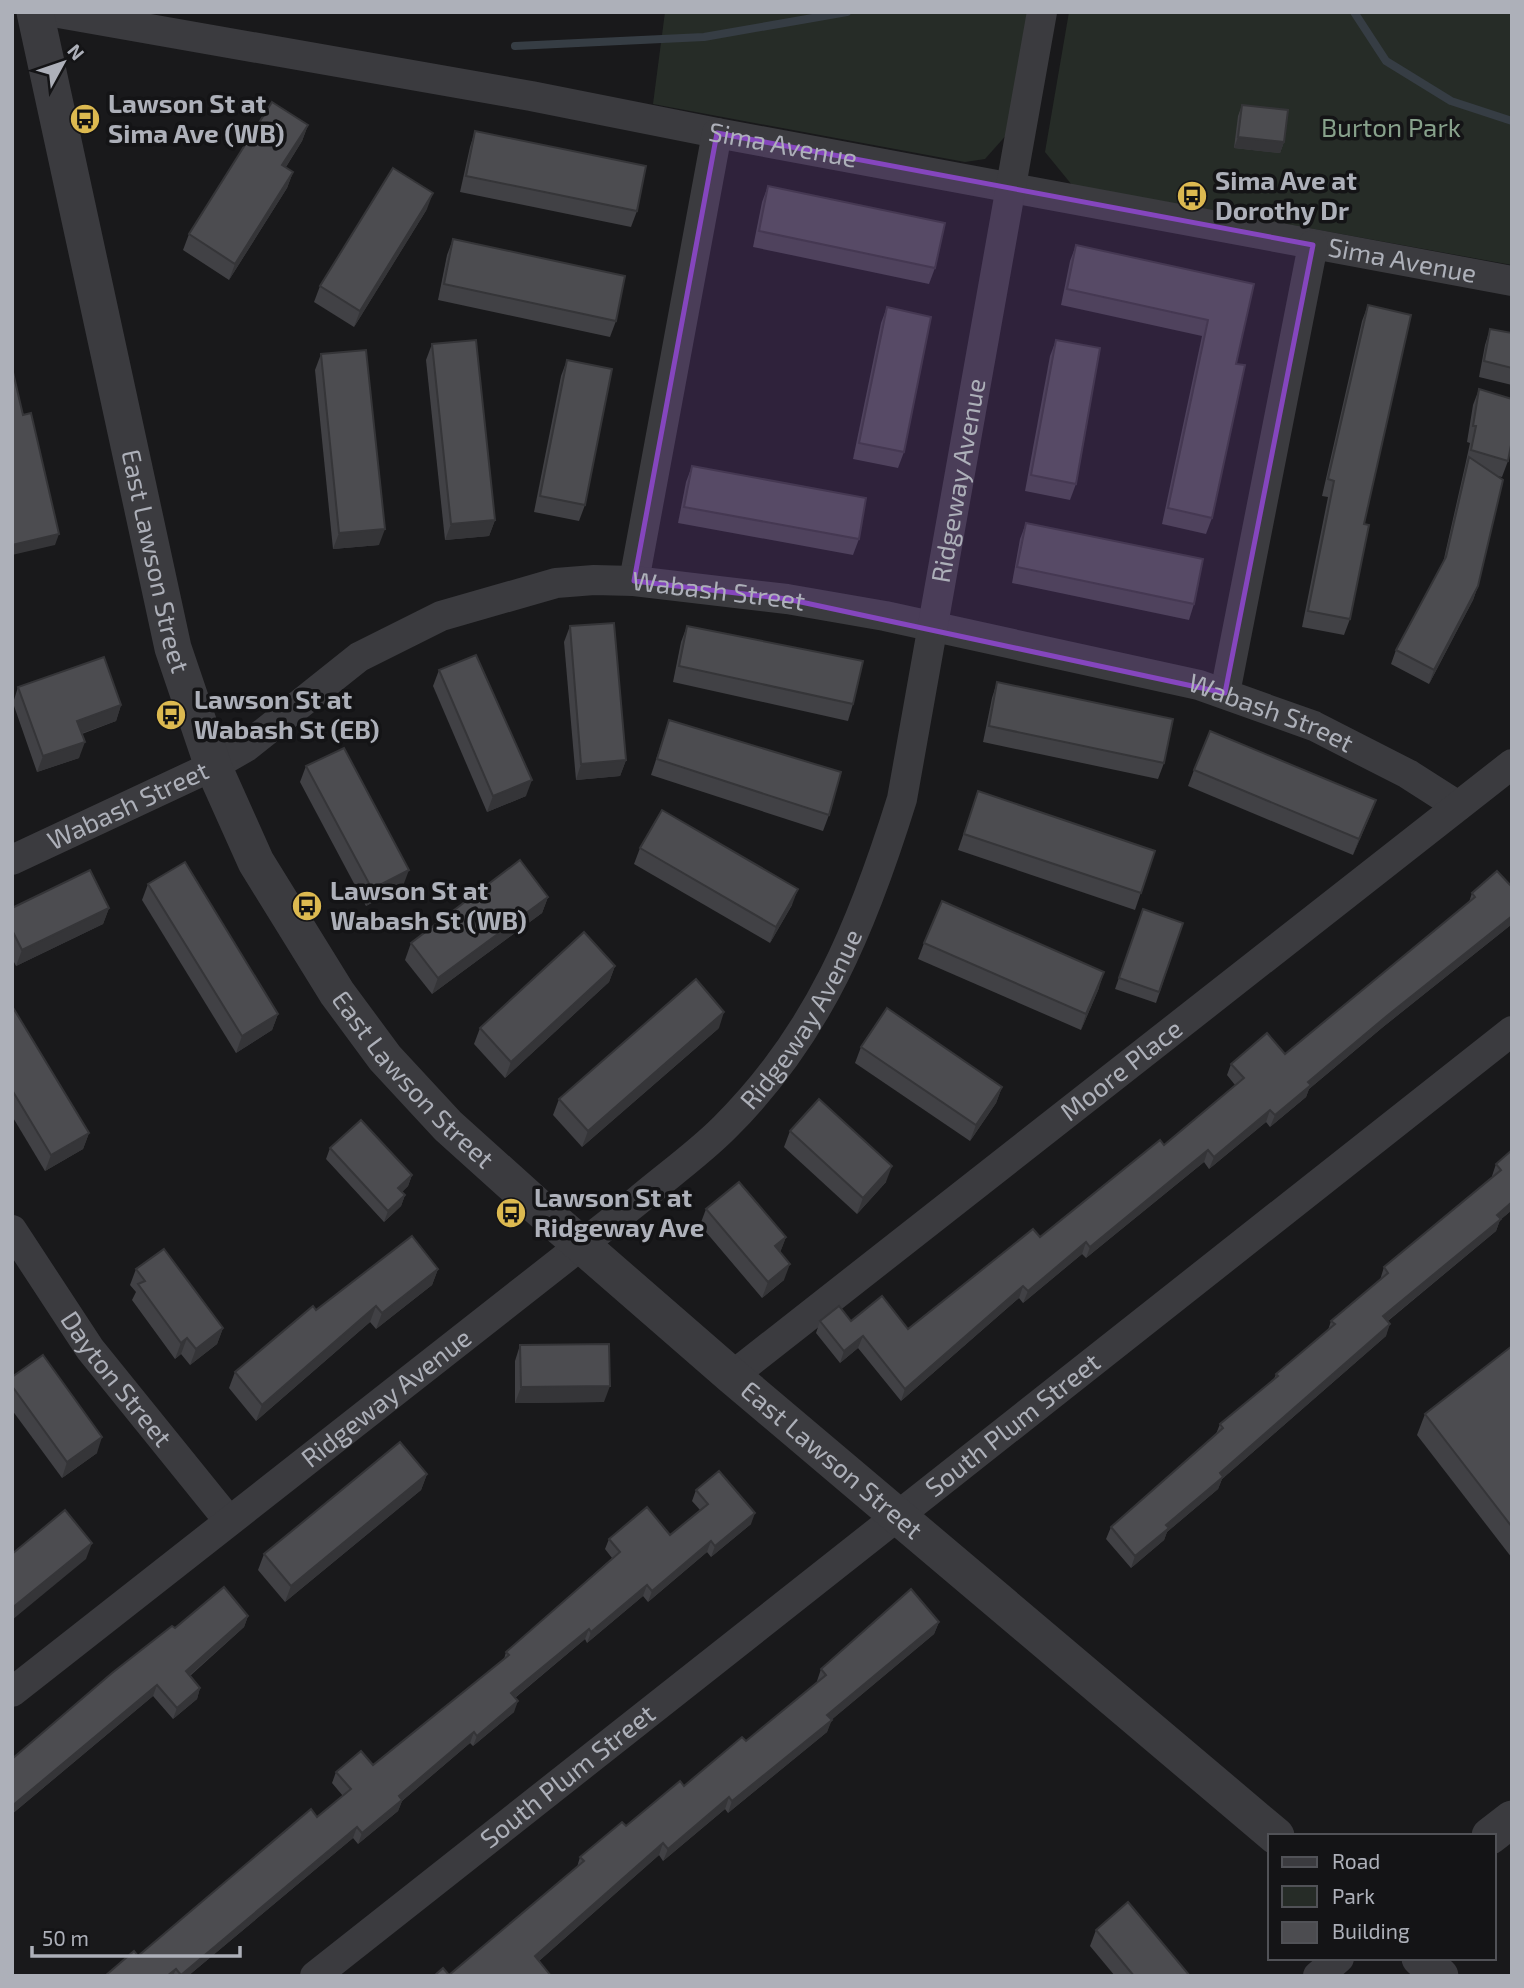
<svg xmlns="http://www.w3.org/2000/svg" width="1524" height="1988" font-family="'Exo 2',sans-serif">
  <rect width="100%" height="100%" fill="#19191b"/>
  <g fill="#262c27">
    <path d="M665 12H1029L1009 132 985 159 965 162 653 104Z"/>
    <path d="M1069 12H1512V265L1072 185 1045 152Z"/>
  </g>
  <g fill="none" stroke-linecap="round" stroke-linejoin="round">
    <g stroke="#363d44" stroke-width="8">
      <path d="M1354 12 1386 61 1451 101 1512 121"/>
      <path d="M515 46 704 37 847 12"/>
    </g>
    <g stroke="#3b3b3f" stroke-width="30">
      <path id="s1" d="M53 12 531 96 717 133 1512 281"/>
      <path d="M634 581 717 133"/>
      <path d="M1225 693 1313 245"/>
      <path id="s2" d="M12 860 213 766 246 747 359 657 441 616 556 583 594 580 634 581 787 599 885 616 1199 685 1314 726 1408 774 1458 806"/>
      <path id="s3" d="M12 1230 90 1349 229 1521"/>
      <path id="s4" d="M732 1376 1512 764"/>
      <path id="s5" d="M12 1692 635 1203C664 1178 697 1155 724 1128 819 1034 863 924 902 799L1042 12"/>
      <path id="s6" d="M315 1976 1512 1031"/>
      <path d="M1318 1976 1339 1958"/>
    </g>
    <g stroke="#3b3b3f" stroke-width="37">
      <path id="s7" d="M35 12 173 648 213 766 256 862 337 993 385 1058 448 1126 548 1216 732 1376 1276 1836"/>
      <path d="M1490 1836 1512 1819"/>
      <path d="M1420 1958 1440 1976"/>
    </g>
  </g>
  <g fill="#414145">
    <path d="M1242 105 1284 142 1280 153 1234 148 1238 116Z"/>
    <path d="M308 125 302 141 286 167 293 172 287 188 229 280 183 250 189 234Z"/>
    <path d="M475 131 637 211 631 227 460 192 470 147Z"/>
    <path d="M768 186 935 268 929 284 753 247 762 202Z"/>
    <path d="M427 209 354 327 314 302 320 286Z"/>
    <path d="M453 239 616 321 610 337 438 300 447 255Z"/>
    <path d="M1076 245 1254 284 1236 364 1212 518 1206 534 1162 524 1202 336 1061 305 1070 261Z"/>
    <path d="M1368 305 1364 524 1350 619 1344 635 1302 627 1328 497 1322 496 1362 321Z"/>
    <path d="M887 307 904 452 898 468 853 459 881 323Z"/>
    <path d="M1490 329 1512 333V385L1479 377 1485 345Z"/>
    <path d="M1056 340 1076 484 1070 500 1025 491 1050 356Z"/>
    <path d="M432 344 495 520 489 536 445 540 426 360Z"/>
    <path d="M321 354 379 545 333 549 315 370Z"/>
    <path d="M567 360 585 505 579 521 534 512 561 376Z"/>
    <path d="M1479 389 1508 461 1502 477 1497 476 1478 586 1473 600 1429 684 1391 664 1396 650 1443 563 1465 466 1470 443 1467 442 1473 405Z"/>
    <path d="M692 466 859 539 853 555 678 523 686 482Z"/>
    <path d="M1026 523 1194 604 1189 620 1012 583 1020 539Z"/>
    <path d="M570 626 626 760 620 776 576 780 564 642Z"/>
    <path d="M687 626 853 704 848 721 673 682 681 642Z"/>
    <path d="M439 670 526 796 487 812 433 686Z"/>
    <path d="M997 682 1164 763 1158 779 983 742 992 698Z"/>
    <path d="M18 687 121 705 116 721 82 734 79 758 37 772 13 703Z"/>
    <path d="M669 720 829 815 823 831 651 775Z"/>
    <path d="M306 766 403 886 366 906 300 782Z"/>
    <path d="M1194 770 1376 800 1353 855 1188 786Z"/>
    <path d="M978 791 1155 851 1135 910 958 850Z"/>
    <path d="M640 848 792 905 770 943 634 864Z"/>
    <path d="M148 884 278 1014 272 1030 236 1053 142 900Z"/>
    <path d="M1512 887V924L1383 1027 1309 1089 1306 1097 1270 1127 1266 1122 1209 1169 1204 1162 1086 1258 1082 1254 1023 1303 1019 1298 901 1401 858 1348 840 1363 816 1333 820 1321H851L908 1329 1040 1237 1164 1145 1235 1085 1227 1075 1231 1064 1285 1054 1469 902 1472 893Z"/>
    <path d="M548 897 542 913 432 994 405 960 411 943Z"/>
    <path d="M12 908H109L103 924 16 966 12 958Z"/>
    <path d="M1143 909 1183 923 1156 1003 1115 989Z"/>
    <path d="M924 943 1099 988 1081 1030 918 959Z"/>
    <path d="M615 966 609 982 505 1078 474 1044 480 1028Z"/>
    <path d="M12 1006 89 1133 83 1149 45 1171 12 1116Z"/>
    <path d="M719 1028 582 1147 553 1115 559 1099Z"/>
    <path d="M861 1047 1002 1087 996 1103 970 1141 855 1063Z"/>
    <path d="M790 1131 886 1182 857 1214 784 1147Z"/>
    <path d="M330 1148 412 1175 408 1186 402 1192 405 1195 401 1206 384 1222 326 1159Z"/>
    <path d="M1512 1150V1210L1500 1220 1496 1231 1388 1321 1386 1336 1222 1479 1218 1489 1167 1532 1164 1540 1131 1568 1106 1539 1111 1527 1216 1434 1220 1424 1274 1379 1276 1374 1328 1330 1331 1321 1380 1280 1384 1267 1493 1177 1492 1176 1496 1164Z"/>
    <path d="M706 1209 786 1237 780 1252 784 1280 762 1298 700 1225Z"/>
    <path d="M136 1269 223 1328 217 1344 190 1365 181 1354 175 1359 132 1300 136 1292 130 1285Z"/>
    <path d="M438 1269 432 1285 376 1329 370 1322 256 1421 229 1388 235 1372 316 1310Z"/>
    <path d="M520 1345 604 1402 515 1403V1361Z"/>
    <path d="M1512 1346V1558L1417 1435 1425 1414Z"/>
    <path d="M12 1386 97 1453 62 1478 12 1410Z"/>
    <path d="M427 1474 421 1490 285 1602 258 1570 264 1554Z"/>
    <path d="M696 1490 751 1524 711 1557 707 1552 648 1602 643 1596 587 1643 585 1639 515 1698 514 1712 473 1746 470 1743 402 1801 398 1811 358 1844 353 1838 188 1976H105L138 1956 317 1817 343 1796 332 1783 336 1772 373 1765 504 1659 506 1652 612 1558 605 1549 609 1539 670 1535 700 1510 692 1501Z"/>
    <path d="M248 1616 244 1627 190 1676 200 1688 197 1699 173 1719 153 1696 12 1814V1759L175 1628Z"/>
    <path d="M939 1622 934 1634 831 1720 827 1732 728 1813 725 1809 663 1861 659 1855 539 1961 449 1975 577 1867 580 1857 684 1786 746 1741 818 1682 817 1681 821 1669Z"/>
    <path d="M1096 1930 1190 1976H1115L1090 1946Z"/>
  </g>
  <g fill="#353538">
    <path d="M308 125 302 141 277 181 282 165Z"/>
    <path d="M1238 137 1284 142 1280 153 1234 148Z"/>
    <path d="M293 172 287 188 229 280 235 264Z"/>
    <path d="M433 193 427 209 354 327 360 311Z"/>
    <path d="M495 520 489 536 445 540 451 524Z"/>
    <path d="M385 529 379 545 333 549 339 533Z"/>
    <path d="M59 534 55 545 12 555V545Z"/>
    <path d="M1478 586 1473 600 1429 684 1434 670Z"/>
    <path d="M121 705 116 721 71 737 77 721Z"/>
    <path d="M85 742 79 758 37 772 43 756Z"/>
    <path d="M626 760 620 776 576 780 581 764Z"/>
    <path d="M532 780 526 796 487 812 493 796Z"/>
    <path d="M1376 800 1370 816 1353 855 1359 839Z"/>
    <path d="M409 870 403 886 366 906 372 889Z"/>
    <path d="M798 889 792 905 770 943 776 927Z"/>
    <path d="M548 897 542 913 432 994 438 978Z"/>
    <path d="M109 908 103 924 16 966 22 950Z"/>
    <path d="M1512 916V924L1383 1027 1309 1089 1306 1097 1270 1127 1275 1115 1308 1082 1388 1015Z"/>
    <path d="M615 966 609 982 505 1078 511 1062Z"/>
    <path d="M1104 972 1099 988 1081 1030 1086 1014Z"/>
    <path d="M724 1012 719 1028 582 1147 588 1131Z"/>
    <path d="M278 1014 272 1030 236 1053 242 1036Z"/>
    <path d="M1002 1087 996 1103 970 1141 976 1125Z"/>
    <path d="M1270 1110 1266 1122 1209 1169 1214 1157Z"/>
    <path d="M89 1133 83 1149 45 1171 51 1155Z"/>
    <path d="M1208 1150 1204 1162 1086 1258 1090 1247Z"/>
    <path d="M892 1166 886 1182 857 1214 863 1198Z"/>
    <path d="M412 1175 408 1186 394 1199 398 1188Z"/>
    <path d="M405 1195 401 1206 384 1222 388 1211Z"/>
    <path d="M1512 1202V1210L1500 1220 1496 1231 1379 1328 1383 1316Z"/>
    <path d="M786 1237 780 1253 775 1246Z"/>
    <path d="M1086 1242 1082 1254 1023 1303 1028 1291Z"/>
    <path d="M790 1264 784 1280 762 1298 768 1282Z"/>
    <path d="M438 1269 432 1285 376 1329 382 1313Z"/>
    <path d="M1023 1286 1019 1298 901 1401 905 1389Z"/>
    <path d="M376 1306 370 1322 256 1421 262 1405Z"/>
    <path d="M1390 1324 1386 1336 1222 1479 1218 1489 1167 1532 1164 1540 1131 1568 1135 1556 1220 1473Z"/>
    <path d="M223 1328 217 1344 190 1365 196 1349Z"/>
    <path d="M863 1336 858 1348 840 1363 844 1351Z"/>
    <path d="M187 1338 181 1354 175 1359 181 1343Z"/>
    <path d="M610 1386 604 1402 515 1403 521 1387Z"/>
    <path d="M102 1437 97 1453 62 1478 67 1462Z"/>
    <path d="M427 1474 421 1490 285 1602 291 1586Z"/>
    <path d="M755 1513 751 1524 711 1557 715 1546Z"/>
    <path d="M711 1541 707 1552 648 1602 652 1591Z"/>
    <path d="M92 1543 86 1559 12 1620V1608Z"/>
    <path d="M647 1585 643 1596 587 1643 591 1632Z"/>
    <path d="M248 1616 244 1627 182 1682 186 1671Z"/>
    <path d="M939 1622 934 1634 823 1727 827 1715Z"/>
    <path d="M589 1629 585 1639 507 1704 511 1693Z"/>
    <path d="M157 1685 153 1696 12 1814V1806Z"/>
    <path d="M200 1688 197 1699 173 1719 177 1708Z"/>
    <path d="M518 1701 514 1712 473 1746 477 1736Z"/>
    <path d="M832 1720 827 1732 728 1813 732 1801Z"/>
    <path d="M474 1732 470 1743 402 1801 398 1811 358 1844 362 1833 399 1796Z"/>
    <path d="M729 1797 725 1809 663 1861 668 1849Z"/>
    <path d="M357 1827 353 1838 188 1976H180Z"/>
    <path d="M663 1843 659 1855 531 1968 535 1956Z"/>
    <path d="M176 1969 173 1976H167Z"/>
  </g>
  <g fill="#4c4c50" stroke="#353538" stroke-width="2">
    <path d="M272 102 308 125 282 165 293 172 235 264 189 234Z"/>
    <path d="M1242 105 1288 110 1284 142 1238 137Z"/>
    <path d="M475 131 646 166 637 211 466 176Z"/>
    <path d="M393 168 433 193 360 311 320 286Z"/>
    <path d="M768 186 945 223 935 268 759 231Z"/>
    <path d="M453 239 625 276 616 321 444 284Z"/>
    <path d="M1076 245 1254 284 1236 364 1245 365 1212 518 1168 508 1208 320 1067 289Z"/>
    <path d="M1368 305 1411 315 1364 524 1369 525 1350 619 1308 611 1334 481 1328 479Z"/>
    <path d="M887 307 931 317 904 452 859 443Z"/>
    <path d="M1490 329 1512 333V368L1484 361Z"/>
    <path d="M476 340 495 520 451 524 432 344Z"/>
    <path d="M1056 340 1100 348 1076 484 1031 475Z"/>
    <path d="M366 350 385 529 339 533 321 354Z"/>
    <path d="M567 360 612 369 585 505 540 496Z"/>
    <path d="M12 368 23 415 31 413 59 534 12 545Z"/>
    <path d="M1479 389 1512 399V440L1508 461 1471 450 1476 426H1473Z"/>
    <path d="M1469 457 1503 480 1478 586 1434 670 1396 650 1446 557Z"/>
    <path d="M692 466 866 498 859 539 684 507Z"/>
    <path d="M1026 523 1203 559 1194 604 1017 567Z"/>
    <path d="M614 623 626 760 581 764 570 626Z"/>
    <path d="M687 626 863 661 853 704 679 666Z"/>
    <path d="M476 655 532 780 493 796 439 670Z"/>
    <path d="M104 657 121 705 77 721 85 742 43 756 18 687Z"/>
    <path d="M997 682 1173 719 1164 763 989 726Z"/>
    <path d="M669 720 841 772 829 815 657 759Z"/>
    <path d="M1210 731 1376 800 1359 839 1194 770Z"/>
    <path d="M344 748 409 870 372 889 306 766Z"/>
    <path d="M978 791 1155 851 1141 893 964 834Z"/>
    <path d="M662 810 798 889 776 927 640 848Z"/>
    <path d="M520 860 548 897 438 978 411 943Z"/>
    <path d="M185 862 278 1014 242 1036 148 884Z"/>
    <path d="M90 870 109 908 22 950 12 930V908Z"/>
    <path d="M1497 871 1512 887V916L1388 1015 1308 1082 1311 1085 1275 1115 1270 1110 1214 1157 1208 1150 1090 1247 1086 1242 1028 1291 1023 1286 905 1389 863 1336 844 1351 820 1321 839 1306 851 1321 882 1296 908 1329 1033 1229 1040 1237 1160 1140 1164 1145 1244 1078 1231 1064 1267 1033 1285 1054 1475 897 1472 893Z"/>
    <path d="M942 901 1104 972 1086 1014 924 943Z"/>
    <path d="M1143 909 1183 923 1159 992 1119 978Z"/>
    <path d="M584 932 615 966 511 1062 480 1028Z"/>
    <path d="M696 979 724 1012 588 1131 559 1099Z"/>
    <path d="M12 1006 89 1133 51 1155 12 1090Z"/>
    <path d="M887 1008 1002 1087 976 1125 861 1047Z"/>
    <path d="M819 1099 892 1166 863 1198 790 1131Z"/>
    <path d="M361 1120 412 1175 398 1188 405 1195 388 1211 330 1148Z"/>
    <path d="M1512 1150V1202L1497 1215 1501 1219 1383 1316 1390 1324 1220 1473 1223 1477 1166 1525 1169 1528 1135 1556 1111 1527 1223 1428 1220 1424 1278 1376 1276 1374 1335 1324 1331 1321 1388 1273 1384 1267 1501 1170 1496 1164Z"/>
    <path d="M739 1182 786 1237 775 1246 790 1264 768 1282 706 1209Z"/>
    <path d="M412 1236 438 1269 382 1313 376 1306 262 1405 235 1372 313 1306 316 1310Z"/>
    <path d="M164 1249 223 1328 196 1349 187 1338 181 1343 138 1284 145 1281 136 1269Z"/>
    <path d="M609 1344 610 1386 521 1387 520 1345Z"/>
    <path d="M1512 1346V1527L1425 1414Z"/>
    <path d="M43 1355 102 1437 67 1462 12 1386V1377Z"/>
    <path d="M400 1442 427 1474 291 1586 264 1554Z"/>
    <path d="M719 1471 755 1513 715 1546 711 1541 652 1591 647 1585 591 1632 589 1629 511 1693 518 1701 477 1736 474 1732 399 1796 402 1800 362 1833 357 1827 181 1975 176 1969 167 1976H105L134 1951 138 1956 311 1809 317 1817 351 1789 336 1772 361 1751 373 1765 509 1655 506 1652 620 1552 609 1539 647 1507 670 1535 708 1504 696 1490Z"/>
    <path d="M65 1510 92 1543 12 1608V1554Z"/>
    <path d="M224 1587 248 1616 186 1671 200 1688 177 1708 157 1685 12 1806V1759L112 1673 172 1626 175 1628Z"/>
    <path d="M911 1589 939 1622 827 1715 832 1720 790 1754 732 1801 729 1797 668 1849 663 1843 535 1956 551 1976H434L443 1968 449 1975 584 1861 580 1857 622 1822 626 1826 680 1781 684 1786 742 1737 746 1741 826 1675 821 1669Z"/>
    <path d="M1128 1902 1190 1976H1134L1096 1930Z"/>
  </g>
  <path fill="#8546be" fill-opacity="0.2" stroke="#8546be" stroke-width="5" stroke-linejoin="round" d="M717 133 1313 245 1225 693 787 599 634 581Z"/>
  <defs>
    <g id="bus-disc" transform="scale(1.575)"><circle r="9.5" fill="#dcb950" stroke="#141416"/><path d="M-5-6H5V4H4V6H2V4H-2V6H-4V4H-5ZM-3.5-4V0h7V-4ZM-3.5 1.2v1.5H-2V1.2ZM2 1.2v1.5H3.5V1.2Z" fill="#111"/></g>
  </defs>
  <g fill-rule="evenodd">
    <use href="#bus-disc" x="85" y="119"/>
    <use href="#bus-disc" x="1192" y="196"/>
    <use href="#bus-disc" x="171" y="715"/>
    <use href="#bus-disc" x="307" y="906"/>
    <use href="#bus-disc" x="511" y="1213"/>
  </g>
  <g text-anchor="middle" stroke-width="7" stroke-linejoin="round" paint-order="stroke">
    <g font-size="26" font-weight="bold" fill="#adb0b9" stroke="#141416" text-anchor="start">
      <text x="108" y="113">Lawson St at<tspan x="108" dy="30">Sima Ave (WB)</tspan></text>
      <text x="1215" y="190">Sima Ave at<tspan x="1215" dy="30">Dorothy Dr</tspan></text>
      <text x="194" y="709">Lawson St at<tspan x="194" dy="30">Wabash St (EB)</tspan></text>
      <text x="330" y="900">Lawson St at<tspan x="330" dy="30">Wabash St (WB)</tspan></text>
      <text x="534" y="1207">Lawson St at<tspan x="534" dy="30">Ridgeway Ave</tspan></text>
    </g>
    <g font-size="26" fill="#87a18b" stroke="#141416">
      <text x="1391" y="137">Burton Park</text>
    </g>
    <g font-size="26" fill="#adb0b9" stroke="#141416">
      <text dy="9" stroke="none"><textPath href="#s1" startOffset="742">Sima Avenue</textPath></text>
      <text dy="9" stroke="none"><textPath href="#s1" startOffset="1372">Sima Avenue</textPath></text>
      <text dy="9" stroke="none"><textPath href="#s5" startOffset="1610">Ridgeway Avenue</textPath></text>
      <text dy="9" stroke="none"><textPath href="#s7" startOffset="562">East Lawson Street</textPath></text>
      <text dy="9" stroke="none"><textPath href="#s2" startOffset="779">Wabash Street</textPath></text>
      <text dy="9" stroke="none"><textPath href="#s2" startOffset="1346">Wabash Street</textPath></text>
      <text dy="9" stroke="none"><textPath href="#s2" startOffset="128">Wabash Street</textPath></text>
      <text dy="9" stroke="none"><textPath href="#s5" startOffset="1043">Ridgeway Avenue</textPath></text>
      <text dy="9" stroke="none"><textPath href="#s4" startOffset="495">Moore Place</textPath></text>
      <text dy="9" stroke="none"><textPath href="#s7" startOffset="1150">East Lawson Street</textPath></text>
      <text dy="9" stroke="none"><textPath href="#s3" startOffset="182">Dayton Street</textPath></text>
      <text dy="9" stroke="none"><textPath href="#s5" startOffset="476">Ridgeway Avenue</textPath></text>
      <text dy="9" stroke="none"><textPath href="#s6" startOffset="889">South Plum Street</textPath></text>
      <text dy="9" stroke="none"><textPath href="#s7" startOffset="1717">East Lawson Street</textPath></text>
      <text dy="9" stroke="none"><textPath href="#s6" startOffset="322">South Plum Street</textPath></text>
    </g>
  </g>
  <rect width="1524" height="1988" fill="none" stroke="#adb0b9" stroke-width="28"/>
  <rect x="1268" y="1834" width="228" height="126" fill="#141416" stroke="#515257" stroke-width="2"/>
  <rect x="1282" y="1857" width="35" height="10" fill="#3b3b3f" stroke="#515257" stroke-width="2"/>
  <text x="1332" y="1869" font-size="21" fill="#adb0b9">Road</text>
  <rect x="1282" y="1886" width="35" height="21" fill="#262c27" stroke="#515257" stroke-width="2"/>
  <text x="1332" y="1904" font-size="21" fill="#adb0b9">Park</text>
  <rect x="1282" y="1922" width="35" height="21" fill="#4c4c50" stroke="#515257" stroke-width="2"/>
  <text x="1332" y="1939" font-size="21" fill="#adb0b9">Building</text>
  <g transform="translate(63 63) rotate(50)" stroke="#141416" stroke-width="5" paint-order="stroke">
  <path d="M0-5L12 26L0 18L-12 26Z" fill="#adb0b9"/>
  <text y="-10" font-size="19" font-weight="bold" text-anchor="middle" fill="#adb0b9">N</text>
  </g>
  <path d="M32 1946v10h208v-10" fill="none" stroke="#adb0b9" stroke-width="3.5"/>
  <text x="42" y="1946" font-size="21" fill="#adb0b9" stroke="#141416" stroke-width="5" paint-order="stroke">50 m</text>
</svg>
